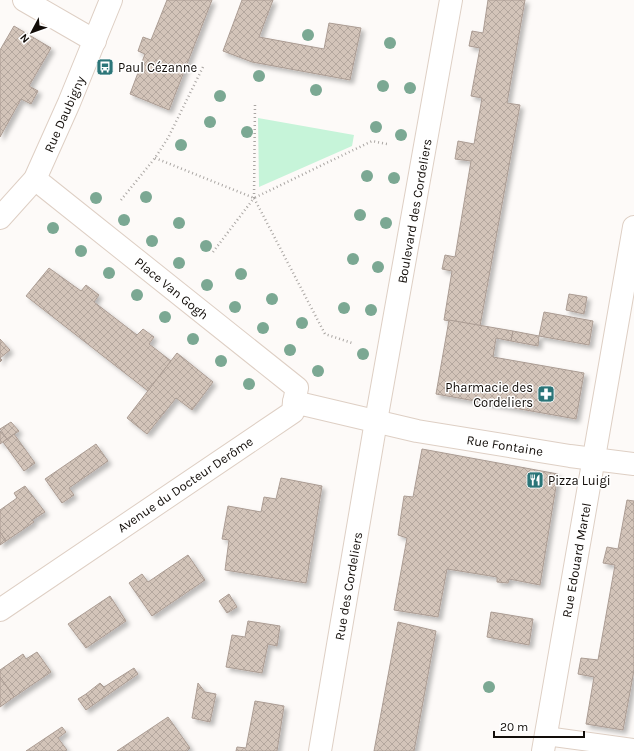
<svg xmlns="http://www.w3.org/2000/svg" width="634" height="751" font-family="Karla,sans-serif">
  <defs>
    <pattern id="building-cross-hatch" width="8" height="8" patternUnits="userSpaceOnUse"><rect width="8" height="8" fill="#d3c4b9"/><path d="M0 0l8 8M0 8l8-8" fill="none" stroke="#b4a79e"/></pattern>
    <filter id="shadow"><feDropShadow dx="3.5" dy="3.5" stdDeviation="2" flood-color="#0004"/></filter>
  </defs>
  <rect width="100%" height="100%" fill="#fdfaf8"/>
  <path fill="#c6f4d9" d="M258 118 354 135 352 146 259 187Z"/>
  <g fill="url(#building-cross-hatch)" stroke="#ab9c93" filter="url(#shadow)">
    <path d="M167 0H212L169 110 130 94 145 54 138 51 143 37 151 40Z"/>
    <path d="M242 0H273L259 37 324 49 329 23 361 28 350 80 252 62 223 51Z"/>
    <path d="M488 0H525L507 103 520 105 480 326 444 320 452 271 442 269 445 255 455 257 471 161 455 159 458 141 474 144 482 98 471 96 480 48 469 46 472 31 483 33Z"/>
    <path d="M14 26 51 48 29 86 38 91 31 104 21 99 0 137V50Z"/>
    <path d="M49 268 81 291 86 285 99 295 94 302 137 335 143 329 154 337 149 344 171 361 148 391 26 296Z"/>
    <path d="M569 294 587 297 584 314 566 310Z"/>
    <path d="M544 312 593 321 589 345 539 336Z"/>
    <path d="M449 320 513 331 511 341 496 338 493 357 584 373 576 419 436 394Z"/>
    <path d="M513 331 539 336 538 346 511 341Z"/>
    <path d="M0 339 10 350 0 358 2 360 0 362Z"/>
    <path d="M177 353 213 382 192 410 176 398 147 434 127 418Z"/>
    <path d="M11 422 19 431 7 439 0 429Z"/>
    <path d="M0 431 7 439 0 444Z"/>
    <path d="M14 434 35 463 24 471 3 442Z"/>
    <path d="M96 444 108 461 69 488 74 495 62 503 45 479Z"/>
    <path d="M422 449 558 474 540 585 509 579 508 583 497 582V577L447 569 438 617 394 610 407 538 398 535 404 496 413 497Z"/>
    <path d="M281 478 322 486 306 583 225 570 229 540 222 539 228 506 261 512 264 497 276 499Z"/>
    <path d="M25 486 45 512 32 520 34 522 6 541 0 532V510L17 498 14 493Z"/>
    <path d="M627 500 634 501V670L623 730 586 724 594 677 578 674 581 658 598 660 615 565 603 563 607 547 618 549Z"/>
    <path d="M0 532 6 541 0 545Z"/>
    <path d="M188 555 205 580 152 616 129 583 142 574 148 582Z"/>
    <path d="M229 594 237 607 227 613 219 601Z"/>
    <path d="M110 596 126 621 86 648 68 624Z"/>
    <path d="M491 612 533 619 529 645 487 637Z"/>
    <path d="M248 621 280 626 277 646 268 644 262 673 226 667 232 635 245 637Z"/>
    <path d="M398 622 436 631 414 751H374Z"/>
    <path d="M37 652 51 672 14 697 0 677V670L23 654 26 659Z"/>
    <path d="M134 668 138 674 93 705 86 694 100 683 104 687Z"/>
    <path d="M0 677 14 697 0 707Z"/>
    <path d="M198 683 205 692 216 694 210 722 192 718Z"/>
    <path d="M86 694 93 705 86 710 78 699Z"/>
    <path d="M255 701 284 706 277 751H236L237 747 246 748Z"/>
    <path d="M168 717 190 748 187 751H117Z"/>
    <path d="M62 727 66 732 58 738 67 750 65 751H26Z"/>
  </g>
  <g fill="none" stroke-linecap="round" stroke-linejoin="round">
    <g stroke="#decfc4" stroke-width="20">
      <path id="service" d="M546 736 634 748"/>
    </g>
    <g stroke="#decfc4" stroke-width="24">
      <g id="minor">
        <path d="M24 0 95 41"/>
        <path d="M35 179 297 388 294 402"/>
        <path d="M0 218 35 179 69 103 111 0"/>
        <path d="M0 610 293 412 294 402 417 431 570 456 634 464"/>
        <path d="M543 751 634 227"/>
      </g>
    </g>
    <g stroke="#decfc4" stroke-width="24">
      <path id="tertiary" d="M320 751 376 421 451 0"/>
    </g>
    <g stroke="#aaa6a3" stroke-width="2.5" stroke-dasharray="1 3" stroke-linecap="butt">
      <path d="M155 158 254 198 372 141 387 144"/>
      <path d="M254 198 255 103"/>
      <path d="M121 200 155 158 168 138 203 67"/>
      <path d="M213 252 254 198 325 334 352 343"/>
    </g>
    <use href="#service" stroke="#fff" stroke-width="18"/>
    <use href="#minor" stroke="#fff" stroke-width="22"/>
    <use href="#tertiary" stroke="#fff" stroke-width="22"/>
  </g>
  <g fill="#7ba893">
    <circle cx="308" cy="35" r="6"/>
    <circle cx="390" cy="43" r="6"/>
    <circle cx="259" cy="76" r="6"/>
    <circle cx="383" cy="86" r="6"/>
    <circle cx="410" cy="88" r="6"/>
    <circle cx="316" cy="90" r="6"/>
    <circle cx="220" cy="96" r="6"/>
    <circle cx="210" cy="122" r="6"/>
    <circle cx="376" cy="127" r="6"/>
    <circle cx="247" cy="132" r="6"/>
    <circle cx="401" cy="135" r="6"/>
    <circle cx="181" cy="145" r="6"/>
    <circle cx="367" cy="176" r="6"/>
    <circle cx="394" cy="178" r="6"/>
    <circle cx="146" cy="197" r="6"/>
    <circle cx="96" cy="198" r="6"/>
    <circle cx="360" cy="215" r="6"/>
    <circle cx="124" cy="220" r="6"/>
    <circle cx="179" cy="223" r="6"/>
    <circle cx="386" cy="223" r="6"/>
    <circle cx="53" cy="228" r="6"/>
    <circle cx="152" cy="241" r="6"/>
    <circle cx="206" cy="246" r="6"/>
    <circle cx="81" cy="251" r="6"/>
    <circle cx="353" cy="259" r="6"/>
    <circle cx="179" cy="263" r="6"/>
    <circle cx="378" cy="267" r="6"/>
    <circle cx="109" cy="273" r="6"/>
    <circle cx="241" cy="274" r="6"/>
    <circle cx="207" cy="285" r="6"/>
    <circle cx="137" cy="295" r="6"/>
    <circle cx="272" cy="299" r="6"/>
    <circle cx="235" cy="307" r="6"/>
    <circle cx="344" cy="308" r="6"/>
    <circle cx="371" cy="310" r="6"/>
    <circle cx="165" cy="317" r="6"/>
    <circle cx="302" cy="323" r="6"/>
    <circle cx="263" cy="328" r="6"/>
    <circle cx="193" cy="339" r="6"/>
    <circle cx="290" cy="350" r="6"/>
    <circle cx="363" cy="354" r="6"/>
    <circle cx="221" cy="361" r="6"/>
    <circle cx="318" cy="371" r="6"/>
    <circle cx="249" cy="384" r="6"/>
    <circle cx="489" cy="687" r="6"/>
  </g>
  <defs>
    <g id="bus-square" transform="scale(0.9)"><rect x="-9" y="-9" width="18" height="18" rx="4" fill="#2b7578" stroke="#fff"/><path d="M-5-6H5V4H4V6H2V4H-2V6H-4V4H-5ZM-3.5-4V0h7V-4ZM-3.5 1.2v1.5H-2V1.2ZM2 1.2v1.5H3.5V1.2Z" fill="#fff"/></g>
    <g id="pharmacy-square" transform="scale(0.9)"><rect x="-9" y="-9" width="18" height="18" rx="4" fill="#2b7578" stroke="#fff"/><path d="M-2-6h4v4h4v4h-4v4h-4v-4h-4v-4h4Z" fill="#fff"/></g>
    <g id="restaurant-square" transform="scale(0.9)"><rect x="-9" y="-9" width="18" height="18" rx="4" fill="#2b7578" stroke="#fff"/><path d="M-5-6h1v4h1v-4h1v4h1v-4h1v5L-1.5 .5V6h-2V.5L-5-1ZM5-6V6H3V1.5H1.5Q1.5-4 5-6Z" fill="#fff"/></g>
  </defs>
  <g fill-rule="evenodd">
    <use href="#bus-square" x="105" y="67"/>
    <use href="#pharmacy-square" x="546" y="394"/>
    <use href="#restaurant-square" x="535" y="480"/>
  </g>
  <g text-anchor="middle" stroke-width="3" stroke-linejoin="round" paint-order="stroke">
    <g font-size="13" fill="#120d09" stroke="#fff" text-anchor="start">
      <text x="118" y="72">Paul Cézanne</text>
      <text x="533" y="392" text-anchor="end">Pharmacie des<tspan x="533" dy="15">Cordeliers</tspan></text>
      <text x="548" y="485">Pizza Luigi</text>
    </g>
    <g font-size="13" fill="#120d09" stroke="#fff">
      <text transform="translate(64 114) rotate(-66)" y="5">Rue Daubigny</text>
      <text transform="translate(414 211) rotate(-80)" y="5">Boulevard des Cordeliers</text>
      <text transform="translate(172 288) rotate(39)" y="5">Place Van Gogh</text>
      <text transform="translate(505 445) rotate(9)" y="5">Rue Fontaine</text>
      <text transform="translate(185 484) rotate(-34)" y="5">Avenue du Docteur Derôme</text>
      <text transform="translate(576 560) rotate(-80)" y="5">Rue Edouard Martel</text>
      <text transform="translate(348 586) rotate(-80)" y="5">Rue des Cordeliers</text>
    </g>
  </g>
  <g transform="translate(32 32) rotate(229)" stroke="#ffffff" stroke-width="3" paint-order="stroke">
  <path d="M0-3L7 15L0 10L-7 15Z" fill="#120d09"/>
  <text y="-6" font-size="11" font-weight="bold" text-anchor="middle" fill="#120d09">N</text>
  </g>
  <path d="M494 731v6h90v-6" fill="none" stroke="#120d09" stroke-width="2"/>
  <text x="500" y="731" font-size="12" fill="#120d09" stroke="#ffffff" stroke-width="3" paint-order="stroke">20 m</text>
</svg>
